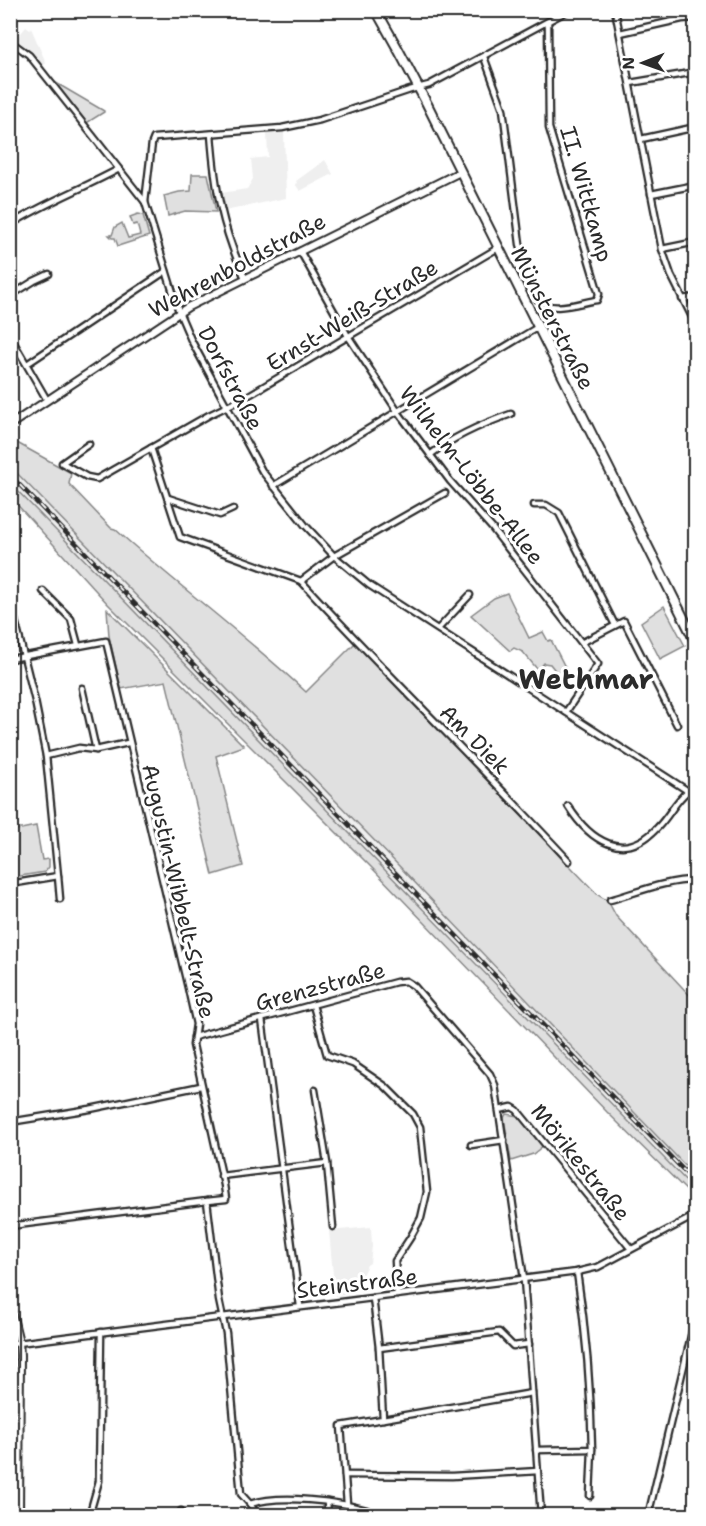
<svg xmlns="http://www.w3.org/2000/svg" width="706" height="1526" font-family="'Shantell Sans',sans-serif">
  <rect width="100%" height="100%" fill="#fff"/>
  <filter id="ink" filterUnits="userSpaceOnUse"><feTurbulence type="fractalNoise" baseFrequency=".0167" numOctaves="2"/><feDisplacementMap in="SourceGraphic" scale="12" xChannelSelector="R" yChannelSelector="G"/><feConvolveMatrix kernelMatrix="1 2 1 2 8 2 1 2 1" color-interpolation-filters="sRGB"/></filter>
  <g filter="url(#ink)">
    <g fill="#efefef">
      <path d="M26 27 30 30 31 28 46 63 43 66 40 62 38 63 34 54 16 39Z"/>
      <path d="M284 132 286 198 225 211 221 193 247 189 253 179 251 159 268 157 267 134Z"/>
      <path d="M325 160 333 174 300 191 295 184 297 183 296 181Z"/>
      <path d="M10 467 401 868 695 1176V1190L11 483Z"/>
      <path d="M371 1227 372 1246 370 1263 367 1265 360 1279 361 1287 349 1288V1292L345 1293 346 1295 335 1296 329 1231Z"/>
    </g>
    <g fill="#e0e0e0" stroke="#868686" stroke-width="1.5">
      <path d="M51 80 104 111V112L85 124Z"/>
      <path d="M192 174H208L216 212 185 211 168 216 164 196 179 192 191 191Z"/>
      <path d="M138 214 143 215 149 236 118 246 115 238H112L109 235H112L115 227 122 223 128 238 140 235 137 224 133 225 130 217Z"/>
      <path d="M10 439 71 473 69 484 111 528 115 529C177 585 245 635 306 692L355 643 598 895 608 901 616 916 695 1001V1176L401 868 11 467Z"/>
      <path d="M10 483 695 1190V1199L607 1112 373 869 107 603 11 498Z"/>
      <path d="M507 593 529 638 543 632 548 641 551 640 567 671 562 679 550 664 544 663 538 670 523 652 514 648 510 651 471 615 494 598Z"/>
      <path d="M664 606 685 646 660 659 641 622Z"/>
      <path d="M107 609 244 746 216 756 243 866 213 875 166 681 121 689 109 636Z"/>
      <path d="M36 826 42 860 49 859V867L45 872 14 877 11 860V831Z"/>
      <path d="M506 1114 518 1116 544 1145 533 1154 511 1161 504 1118Z"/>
    </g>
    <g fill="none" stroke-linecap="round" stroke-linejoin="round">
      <g stroke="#2b2b2b" stroke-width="9">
        <g id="minor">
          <path d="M615 10 662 249 671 275 696 325"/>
          <path d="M620 33 682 19 696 18"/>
          <path d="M10 41 29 55 145 202 179 312 191 340 262 471 305 525 334 556 369 585 688 791 696 790"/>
          <path d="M484 57 503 109 520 244 538 300C551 314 581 302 597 300L599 294 549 128 548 22"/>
          <path d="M630 83 696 72"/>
          <path d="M211 134C215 189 222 228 245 278"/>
          <path d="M641 139 696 127"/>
          <path d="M651 194 696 185"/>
          <path d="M145 202 152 143 154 138 282 128 320 120 410 90 429 85 569 10"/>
          <path d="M10 225C44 203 82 189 117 170"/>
          <path d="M662 249 696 242"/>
          <path d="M300 251 348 336 398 412 450 481 492 528 598 664 566 712"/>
          <path d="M10 296 34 281 49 274"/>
          <path d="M682 299 696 297"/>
          <path d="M10 336 47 400"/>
          <path d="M27 364 166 271"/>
          <path d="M89 444 62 463 87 477 97 479 209 415 244 398 498 248"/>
          <path d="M151 448 180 537 301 581"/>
          <path d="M430 455C454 436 482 424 511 414"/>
          <path d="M273 486 538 327"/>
          <path d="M445 493 334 556 301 581C388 676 481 766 569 861"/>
          <path d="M168 498 220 515 233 509"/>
          <path d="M534 505H546L559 513 615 625"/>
          <path d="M43 591 71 619 78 645"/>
          <path d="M10 600 35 701 46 756 58 876 10 884"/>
          <path d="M438 629 470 595"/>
          <path d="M583 642 624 621 677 725"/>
          <path d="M10 659 106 641 188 988 196 1024 193 1045 224 1185 226 1199 207 1201 219 1300 226 1333 241 1494 250 1504 258 1516"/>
          <path d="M82 688 96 750"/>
          <path d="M46 756 79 748 96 750 128 743"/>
          <path d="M568 806C590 841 624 864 658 827 669 816 676 800 688 791"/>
          <path d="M58 876 60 899"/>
          <path d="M610 900C638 892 666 880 696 880"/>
          <path d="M313 1005 327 1055 353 1064 385 1086 413 1114 420 1127 427 1192 421 1218 410 1238 395 1261 397 1295"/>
          <path d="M262 1019 300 1306"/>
          <path d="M194 1037 396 982 406 981 414 986 490 1074 495 1085 524 1279 541 1516"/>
          <path d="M315 1090 327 1163 333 1227"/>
          <path d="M499 1110 512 1107 517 1110 631 1249"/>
          <path d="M10 1122 90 1109 201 1086"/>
          <path d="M471 1145 504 1140"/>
          <path d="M221 1176 327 1163"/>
          <path d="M10 1226 207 1201"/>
          <path d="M10 1344 577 1272 598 1267 696 1215"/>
          <path d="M379 1348 499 1332 513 1346 529 1344"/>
          <path d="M10 1405H19"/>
          <path d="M383 1419 532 1393"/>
          <path d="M536 1450 592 1449C591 1390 586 1331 577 1272"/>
          <path d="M345 1475 452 1476 538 1471"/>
          <path d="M590 1496 592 1449"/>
          <path d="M327 1502 328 1516"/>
          <path d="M250 1504C280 1494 337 1501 367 1510L368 1516"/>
          <path d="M347 1504 341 1426 383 1419 379 1348 373 1298"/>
          <path d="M181 1511V1516"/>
          <path d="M89 1516 99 1481 101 1332"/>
          <path d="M648 1516 696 1315"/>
        </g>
      </g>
      <g stroke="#2b2b2b" stroke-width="10">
        <g id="tertiary">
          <path d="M10 425 188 307 460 172"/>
          <path d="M10 1305 19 1342 20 1355 19 1516"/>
        </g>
      </g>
      <g stroke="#2b2b2b" stroke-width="12">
        <path id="primary" d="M376 10 399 51 427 104 696 643"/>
      </g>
      <use href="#minor" stroke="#fff" stroke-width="4.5"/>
      <use href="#tertiary" stroke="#fff" stroke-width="6"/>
      <use href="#primary" stroke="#fff" stroke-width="8"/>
      <g stroke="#2b2b2b" stroke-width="4.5">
        <path id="rail" d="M10 475 696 1183"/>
      </g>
      <use href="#rail" stroke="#fff" stroke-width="2" stroke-dasharray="7" stroke-linecap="butt"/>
    </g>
  </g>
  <g text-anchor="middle" stroke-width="6" stroke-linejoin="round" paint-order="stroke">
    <g font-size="22" fill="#2b2b2b" stroke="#fff">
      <text transform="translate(587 194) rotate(74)" y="8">II. Wittkamp</text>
      <text transform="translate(237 265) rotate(-28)" y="8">Wehrenboldstraße</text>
      <text transform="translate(352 315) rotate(-31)" y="8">Ernst-Weiß-Straße</text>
      <text transform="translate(553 318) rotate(63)" y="8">Münsterstraße</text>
      <text transform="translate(231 378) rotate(62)" y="8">Dorfstraße</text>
      <text transform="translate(472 475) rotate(52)" y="8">Wilhelm-Löbbe-Allee</text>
      <text transform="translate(475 739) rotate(45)" y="8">Am Diek</text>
      <text transform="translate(179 891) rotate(77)" y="8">Augustin-Wibbelt-Straße</text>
      <text transform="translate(320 986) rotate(-15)" y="8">Grenzstraße</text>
      <text transform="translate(581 1162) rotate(51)" y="8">Mörikestraße</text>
      <text transform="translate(357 1283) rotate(-7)" y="8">Steinstraße</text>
    </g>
    <g font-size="28" font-weight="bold" fill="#2b2b2b" stroke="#fff">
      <text x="586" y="689">Wethmar</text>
    </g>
  </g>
  <rect width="706" height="1526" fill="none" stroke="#fff" stroke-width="36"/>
  <rect x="18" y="18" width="670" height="1490" fill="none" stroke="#2b2b2b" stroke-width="2" filter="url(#ink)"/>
  <g transform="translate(643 63) rotate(269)" stroke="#ffffff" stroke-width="4.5" paint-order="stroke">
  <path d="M0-4.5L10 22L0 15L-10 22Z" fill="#2b2b2b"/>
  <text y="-9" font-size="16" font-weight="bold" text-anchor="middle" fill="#2b2b2b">N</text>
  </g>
</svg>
